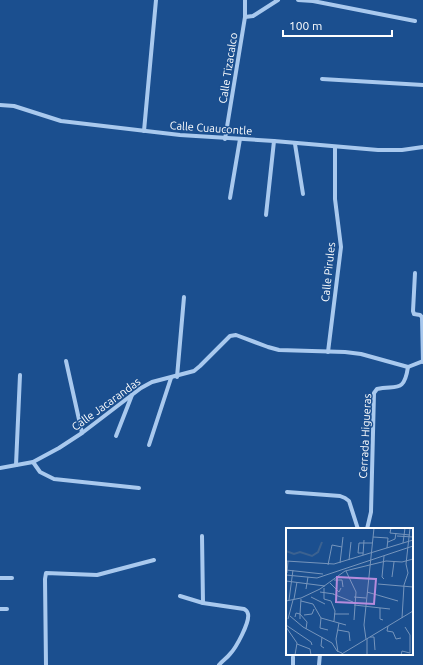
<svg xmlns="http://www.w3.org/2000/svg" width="423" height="665" font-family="Ubuntu,sans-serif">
  <rect width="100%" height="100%" fill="#1b4f8f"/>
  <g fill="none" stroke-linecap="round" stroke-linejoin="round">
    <g stroke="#a9c9ee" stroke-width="4">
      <path d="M298 0 313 1 415 21"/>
      <path d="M245 17 253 16 278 0"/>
      <path d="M322 79 423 85"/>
      <path d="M0 105 14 106 61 121 180 135 274 141 378 150H402L423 147"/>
      <path d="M144 131 156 0"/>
      <path d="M225 139 245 17V0"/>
      <path d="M295 144 303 194"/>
      <path d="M230 198 240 139"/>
      <path d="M266 215 274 141"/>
      <path d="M415 273 413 311 414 314 420 315 422 317 423 362"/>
      <path d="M328 352 341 247 335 199V147"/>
      <path d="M66 361 82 433"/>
      <path d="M177 377 184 297"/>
      <path d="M116 436 132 395"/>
      <path d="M149 445 171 378"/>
      <path d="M33 462 40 472 54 479 139 488"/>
      <path d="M16 465 20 375"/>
      <path d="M0 468 33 462 59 448 82 433 141 388 152 382 194 371 200 366 230 336 236 335 268 347 279 350 345 352 361 354 408 367 423 361"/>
      <path d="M287 492 340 496 345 498 349 501 358 529"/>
      <path d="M367 529 371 512 374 393 377 389C397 385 404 393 408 367"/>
      <path d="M202 536 203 603"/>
      <path d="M0 578H12"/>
      <path d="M180 596 203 603 244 609C247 611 247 611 248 614 250 622 236 648 230 654 227 658 222 661 219 665"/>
      <path d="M0 609H7"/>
      <path d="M293 657V665"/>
      <path d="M46 665 45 579 46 573 97 575 154 560"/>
      <path d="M319 665 320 654"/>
    </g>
  </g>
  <g text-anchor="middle" stroke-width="3" stroke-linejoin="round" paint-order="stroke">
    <g font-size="11" fill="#fff" stroke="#1b4f8f">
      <text transform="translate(228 68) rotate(-81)" y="4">Calle Tizacalco</text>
      <text transform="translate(211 128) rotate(4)" y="4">Calle Cuaucontle</text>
      <text transform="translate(328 272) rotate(-84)" y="4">Calle Pirules</text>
      <text transform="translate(106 404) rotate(-36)" y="4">Calle Jacarandas</text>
      <text transform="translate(365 436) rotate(-87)" y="4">Cerrada Higueras</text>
    </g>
  </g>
  <g transform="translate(286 528)">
    <rect width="127" height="127" fill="#1b4f8f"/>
    <path fill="none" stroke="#3c6290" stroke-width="2" d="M0 23 8 26 14 24 26 28 32 24 36 14"/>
    <path fill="none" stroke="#7695bc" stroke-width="1" d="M105 0 104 5 124 7M111 8 127 9M87 9 102 10 101 20M102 14 109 11 110 5M117 15 119 0M77 25H72L73 15H86M77 27 78 12M63 32 65 14M0 33 48 36 127 12M54 35 57 9M42 37 46 17 56 19M0 42 37 46M60 43 70 64 68 92M1 45 2 33M0 47 31 50 127 18M106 49 108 34M98 51 96 49 98 28M48 52H56L57 59M0 53 39 58M44 55 53 64 55 60M92 56 127 59M38 60V71L45 73 49 83 48 93M20 61 22 49M34 64 48 66M81 64 112 73M47 66 67 74M25 69 39 76M68 69 80 70M8 71 11 54M15 71 14 86 21 94 20 101M3 72 7 42M0 73 15 70 34 61 59 43 100 33 116 34 127 31M15 73 27 76 35 90 60 97M68 77 104 81M94 80V91L97 92M48 86H63M18 87 26 86 28 81M4 88 17 99 46 115 51 123 56 125M9 89 10 85 14 86V91M35 90 34 100 42 102M116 90 118 57 122 45 120 36 124 0M2 91 7 72M0 97 25 114 26 117M102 98 101 103 107 104 110 111 115 110M0 99 11 115 9 127M52 102 63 104 64 113M127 102V118M36 109 35 118 38 120M84 109H88L89 122M80 111 78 97 88 0M81 111V127M11 116 24 121 25 127M52 124 50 111 53 95M54 127 127 83M115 127 116 123 124 125V107L119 99"/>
    <path fill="#b68bdc" fill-opacity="0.15" stroke="#b68bdc" stroke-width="2" d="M51 49 90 51 88 76 50 74Z"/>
    <rect width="127" height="127" fill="none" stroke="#fff" stroke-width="2"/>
  </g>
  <path d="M283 30v6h109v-6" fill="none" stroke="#ffffff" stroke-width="2"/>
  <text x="289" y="30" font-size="12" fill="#ffffff" stroke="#1b4f8f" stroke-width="3" paint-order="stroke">100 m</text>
</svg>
